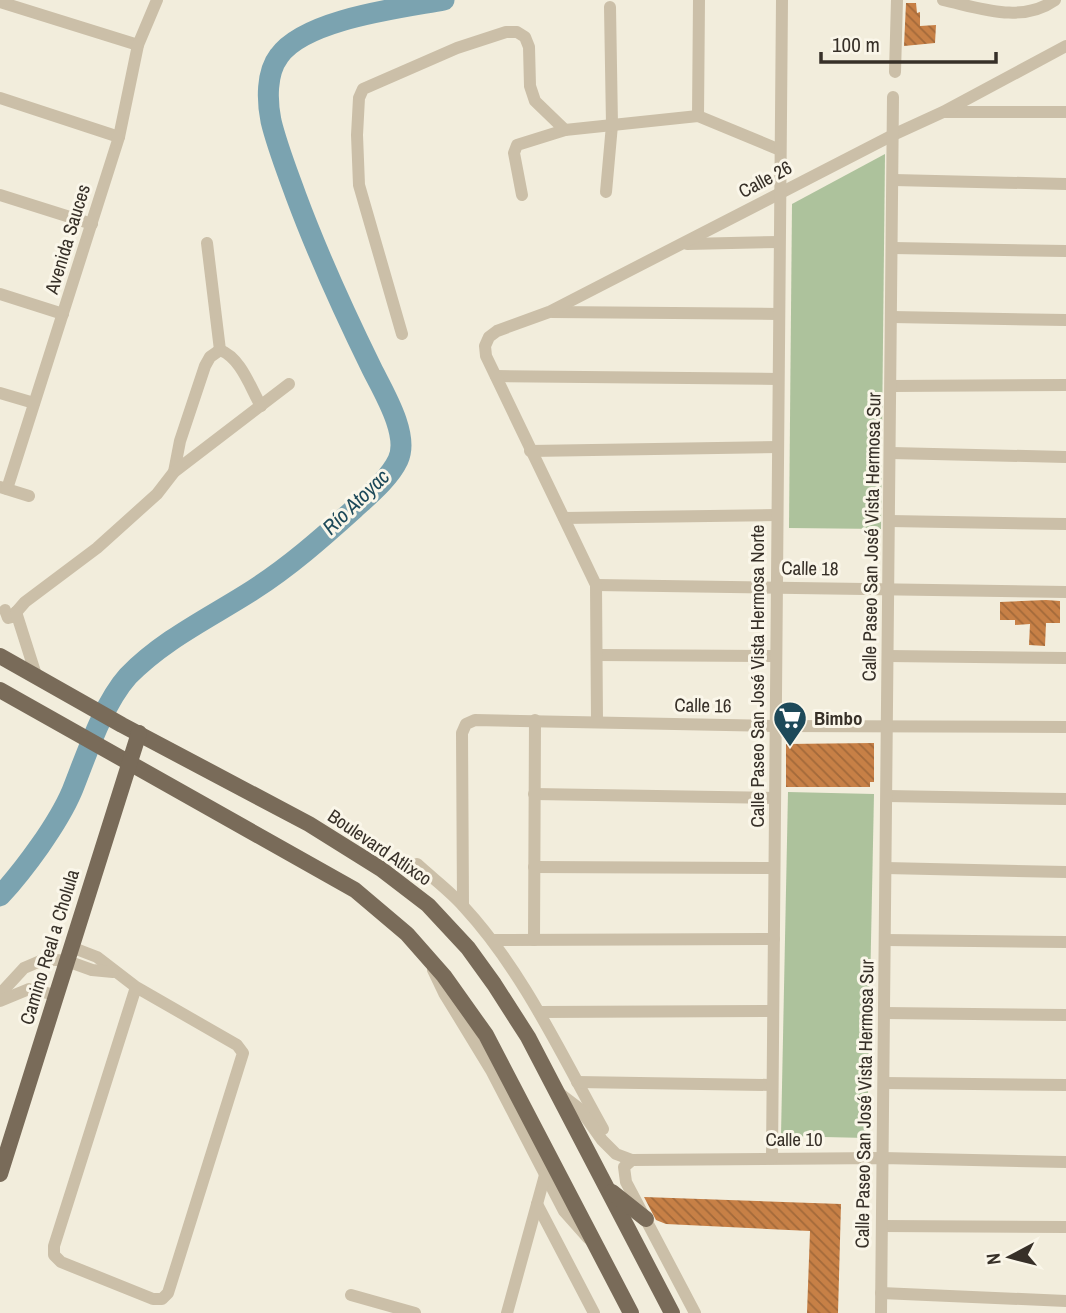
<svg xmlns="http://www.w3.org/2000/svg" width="1066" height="1313" font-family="'Archivo Narrow',sans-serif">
  <defs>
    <pattern id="building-back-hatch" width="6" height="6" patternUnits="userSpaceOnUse" patternTransform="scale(1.75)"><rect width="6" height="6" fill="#c78046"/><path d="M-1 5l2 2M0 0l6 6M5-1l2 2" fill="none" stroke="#a2693a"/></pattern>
  </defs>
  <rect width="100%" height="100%" fill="#f2eddc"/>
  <g fill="#adc29c">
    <path d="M885 154 881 529 789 528 792 204Z"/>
    <path d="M788 792 874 794 867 1138 781 1136Z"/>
  </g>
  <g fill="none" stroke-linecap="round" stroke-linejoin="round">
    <path stroke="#7ba3b0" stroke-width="21" d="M0 896C24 870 58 824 72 791 86 756 103 704 128 676 164 639 211 617 253 590 289 567 322 538 353 510 368 496 389 479 398 460 410 435 383 391 372 369 344 312 318 255 296 196 287 171 277 146 271 121 267 101 266 73 279 56 305 19 401 8 444 0"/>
  </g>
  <g fill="url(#building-back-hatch)">
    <path d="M906 3H916L917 13 920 12V26L936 25 935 43 904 46Z"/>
    <path d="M1046 600 1060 601V623H1046L1045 646 1029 645 1030 624 1015 625V620H1000V602Z"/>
    <path d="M874 743V782H870V787H786V744Z"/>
    <path d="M644 1197 841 1204 838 1313H807L810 1231 666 1224 656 1220Z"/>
  </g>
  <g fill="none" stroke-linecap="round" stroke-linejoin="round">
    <g stroke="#cbbfa8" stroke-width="12">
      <path d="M943 0C980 8 1021 24 1055 0"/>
      <path d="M0 2 138 45"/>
      <path d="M895 72 897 0"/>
      <path d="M0 98 119 137"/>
      <path d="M944 112H1066"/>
      <path d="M698 116 699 0"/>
      <path d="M894 180 1066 184"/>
      <path d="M606 192 612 125 610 7"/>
      <path d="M0 195 92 224"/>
      <path d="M522 195 514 153 517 145 565 130 698 116 780 150"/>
      <path d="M207 243 220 350"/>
      <path d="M687 244 779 242"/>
      <path d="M893 248 1066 251"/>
      <path d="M0 294 63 314"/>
      <path d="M552 312 779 314"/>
      <path d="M892 317 1066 320"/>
      <path d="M402 334 359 185 357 135 359 98 363 89 457 48 506 32H517L525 37 529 47 530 86 535 101 565 130"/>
      <path d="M220 350C241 358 250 387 261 406"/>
      <path d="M496 376 778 379"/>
      <path d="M892 386 1066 385"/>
      <path d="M0 393 34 403"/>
      <path d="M530 451 778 447"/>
      <path d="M891 453 1066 457"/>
      <path d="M174 472 180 441 205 366 210 357 220 350"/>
      <path d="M0 487 29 496"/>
      <path d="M7 489 119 137 138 45 157 0"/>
      <path d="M564 518 777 515"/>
      <path d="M890 521 1066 524"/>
      <path d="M596 585 1066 592"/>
      <path d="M5 610 8 618 12 617 25 602 97 548 157 494 174 472 289 384"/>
      <path d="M16 612 36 675"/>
      <path d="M597 655 776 656"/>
      <path d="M888 656 1066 658"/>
      <path d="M597 722 596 585 486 356 485 346 489 337 497 331 549 312 895 134 943 112 1066 46"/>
      <path d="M534 794 775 798"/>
      <path d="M887 796 1066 799"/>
      <path d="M417 864C432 878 450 891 464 907 523 971 561 1054 603 1129"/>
      <path d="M534 867 774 868"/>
      <path d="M886 868 1066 872"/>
      <path d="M463 905 462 733 466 724 475 720 775 726 1066 727"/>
      <path d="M492 940 774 939"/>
      <path d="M534 940 535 720"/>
      <path d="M885 940 1066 942"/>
      <path d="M71 947 97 957 136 987 237 1045 243 1053 168 1293 162 1299H153L61 1262 54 1255V1246L136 987"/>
      <path d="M433 970 444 993 491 1070 564 1211 588 1238"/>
      <path d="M0 994 24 968 45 959 67 961 92 970 113 972"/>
      <path d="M0 1001 29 989 56 995"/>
      <path d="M539 1012 773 1011"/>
      <path d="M884 1013 1066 1015"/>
      <path d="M577 1082 772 1085"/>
      <path d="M884 1083 1066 1085"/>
      <path d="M559 1093 580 1109 602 1140 616 1154 632 1160 882 1158 1066 1162"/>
      <path d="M772 1158 782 0"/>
      <path d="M632 1160 624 1167 626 1182 695 1313"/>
      <path d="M537 1204 594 1313"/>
      <path d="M882 1226 1066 1227"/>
      <path d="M881 1293 1066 1301"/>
      <path d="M351 1295 415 1313"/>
      <path d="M507 1313 545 1175"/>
      <path d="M881 1313 893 97"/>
    </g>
    <g stroke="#796b59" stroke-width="16">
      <path d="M0 656 122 725 309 824 381 869 428 905 468 948 494 984 528 1037 672 1313"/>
      <path d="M0 690 355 890 407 934 444 976 486 1035 631 1313"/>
      <path d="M0 1174 139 733"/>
      <path d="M612 1192 646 1219"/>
    </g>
  </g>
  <defs>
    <g id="supermarket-pin" transform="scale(1.75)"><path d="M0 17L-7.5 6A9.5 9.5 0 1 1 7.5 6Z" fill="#1d4959" stroke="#faf6e9"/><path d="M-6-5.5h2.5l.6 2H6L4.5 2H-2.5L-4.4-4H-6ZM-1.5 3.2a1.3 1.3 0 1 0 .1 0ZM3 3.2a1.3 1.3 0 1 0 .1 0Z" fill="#fff"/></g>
  </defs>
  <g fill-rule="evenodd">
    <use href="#supermarket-pin" x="790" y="718"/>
  </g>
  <g text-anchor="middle" stroke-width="6" stroke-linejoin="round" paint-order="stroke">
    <g font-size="19" fill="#373028" stroke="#faf6e9">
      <text transform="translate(765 179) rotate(-28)" y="7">Calle 26</text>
      <text transform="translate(67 239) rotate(-73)" y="7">Avenida Sauces</text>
      <text transform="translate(871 537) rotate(-89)" y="7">Calle Paseo San José Vista Hermosa Sur</text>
      <text transform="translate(810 568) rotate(1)" y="7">Calle 18</text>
      <text transform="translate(757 676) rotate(-90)" y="7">Calle Paseo San José Vista Hermosa Norte</text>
      <text transform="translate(703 705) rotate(1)" y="7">Calle 16</text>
      <text transform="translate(380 847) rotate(34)" y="7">Boulevard Atlixco</text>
      <text transform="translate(49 947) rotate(-73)" y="7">Camino Real a Cholula</text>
      <text transform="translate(864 1104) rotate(-89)" y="7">Calle Paseo San José Vista Hermosa Sur</text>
      <text x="794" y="1146">Calle 10</text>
    </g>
    <g font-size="19" font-weight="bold" fill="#373028" stroke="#faf6e9" text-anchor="start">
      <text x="814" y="725">Bimbo</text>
    </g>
    <g font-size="21" font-style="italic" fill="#1d4959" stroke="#faf6e9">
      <text transform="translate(356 502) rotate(-44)" y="7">Río Atoyac</text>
    </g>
  </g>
  <g transform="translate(1010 1257) rotate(263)" stroke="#faf6e9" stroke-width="5" paint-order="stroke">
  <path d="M0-5L12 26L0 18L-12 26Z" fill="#373028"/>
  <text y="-10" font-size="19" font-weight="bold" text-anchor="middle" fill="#373028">N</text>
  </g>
  <path d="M821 52v10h175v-10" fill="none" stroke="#373028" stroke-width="3.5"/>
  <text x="832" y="52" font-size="21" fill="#373028" stroke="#faf6e9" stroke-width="5" paint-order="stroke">100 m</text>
</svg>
